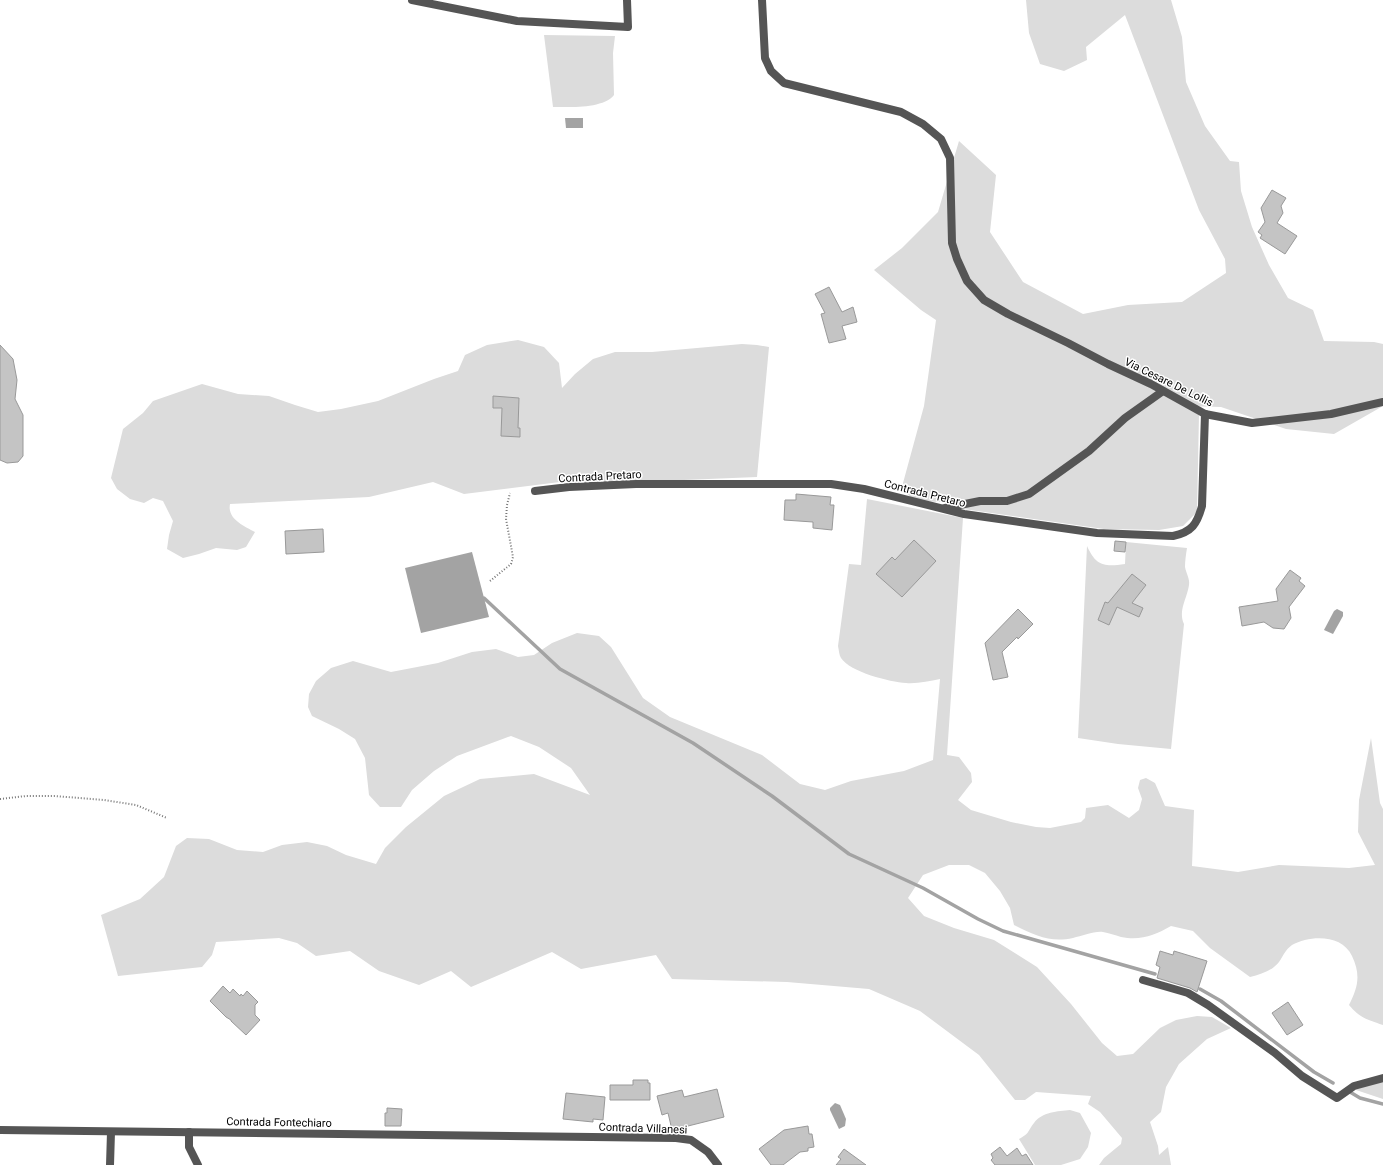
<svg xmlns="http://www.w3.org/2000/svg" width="1383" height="1165" font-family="Roboto,sans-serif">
  <rect width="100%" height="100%" fill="#fff"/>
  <g fill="#dcdcdc">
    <path d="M1026 0H1171L1182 37 1186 82 1205 126 1230 161 1239 162 1241 191 1252 227 1269 265 1288 298 1313 310 1324 341 1374 342 1383 344V406L1334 434 1286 429 1221 407 1185 406 1199 415 1197 512 1183 526 1159 530 1104 529 963 509 965 503 949 500 939 502 922 501 911 498 905 491 903 483 924 406 936 320 921 310 874 270 902 248 938 212 959 141 996 175 990 232 1023 282 1083 314 1128 305 1182 302 1226 273 1225 259 1199 210 1125 15 1086 47 1087 60 1064 71 1040 64 1029 33Z"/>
    <path d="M544 35 615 36 613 53 614 95C603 109 569 107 553 107Z"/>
    <path d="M518 340 544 347 559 363 562 388 575 374 593 359 615 352H652L742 344 757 345 769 347 757 477 635 482H560L464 494 433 482 369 497 230 504C227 519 244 526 255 532L246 547 237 550 216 548 199 554 183 558 167 549 169 535 173 521 163 501 153 498 144 503 130 499 117 489 111 478 123 429 143 413 153 401 202 384 238 394 269 396 295 405 318 412 341 409 378 401 434 379 458 371 465 355 487 345Z"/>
    <path d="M867 499 963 518 947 755 959 757 971 773 972 782 958 800 971 810 1011 822 1036 827 1050 828 1081 822 1085 818 1086 808 1108 805 1129 818 1139 810 1142 799 1138 788 1140 780 1146 778 1155 783 1165 806 1194 810 1192 866 1238 872 1279 865 1349 868 1375 865 1358 832 1359 800 1371 738 1380 803 1383 809V1025C1368 1020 1360 1018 1349 1005 1358 987 1361 975 1352 956 1342 934 1310 935 1292 945 1285 950 1284 955 1279 962 1272 971 1261 974 1250 977L1210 948 1193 931 1171 926C1155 935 1141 941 1121 937 1115 935 1109 933 1103 932 1094 931 1082 936 1073 938 1050 943 1034 935 1014 925L1010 908 1000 891 985 873 969 865H949L923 875 908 898 924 916 954 928 994 940 1037 967 1071 1004 1102 1043 1117 1056 1133 1054 1160 1028 1176 1020 1197 1016 1212 1017 1231 1028 1207 1039 1179 1064 1166 1087 1161 1112 1150 1122 1158 1146 1159 1155 1168 1147 1171 1165H1099L1104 1158 1121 1144 1122 1138 1100 1112 1088 1104 1091 1096 1036 1092 1025 1100H1015L979 1055 920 1011 869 989 787 982 672 979 656 955 581 969 552 952 471 987 451 971 419 985 379 971 350 951 316 956 297 943 279 938 216 942 212 955 202 967 118 976 101 915 140 899 164 877 176 846 187 838 209 839 237 850 263 852 282 845 307 842 327 846 346 855 376 864 385 848 406 827 444 796 480 779 534 774 590 795 571 768 539 747 511 736 457 756 434 771 412 790 401 807H380L369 795 365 758 355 739 339 729 312 716 308 707 309 694 316 681 331 668 353 661 391 672 438 663 472 652 496 649 518 657 534 655 552 643 577 633 599 636 611 647 643 698 670 717 762 755 800 784 825 790 851 781 904 771 933 760 940 679C929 681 917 684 906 683 890 682 850 672 841 658 839 655 839 650 838 646L849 564 861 565Z"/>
    <path d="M1126 542 1187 548C1186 554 1185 561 1185 567 1186 573 1190 579 1189 585 1187 599 1178 610 1184 624L1171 749 1118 744 1078 738 1087 546C1096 566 1104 567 1125 564Z"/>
    <path d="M1383 1076V1099L1353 1089Z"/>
    <path d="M1070 1110 1080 1113 1091 1133 1088 1147 1080 1159 1061 1165H1035L1019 1139C1030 1133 1027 1132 1034 1123 1042 1112 1058 1111 1070 1110Z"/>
  </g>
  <g fill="#a3a3a3">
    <path d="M565 118H583V128H566Z"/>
    <path d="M472 552 489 617 421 633 405 568Z"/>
    <path d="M1337 609 1343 612V616L1333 634 1324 630 1334 611Z"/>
    <path d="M835 1103 840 1105 846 1119 845 1126 839 1129 830 1110V1108Z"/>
  </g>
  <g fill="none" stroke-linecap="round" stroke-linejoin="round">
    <g stroke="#a3a3a3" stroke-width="3.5">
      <path d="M484 598 560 669 693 743 772 796 849 854 923 888 978 919 1003 931 1155 974"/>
      <path d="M1200 989 1221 1001 1314 1072 1333 1083"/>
      <path d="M1350 1092 1360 1098 1383 1104"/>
    </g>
  </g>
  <g fill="#c4c4c4" stroke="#999">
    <path d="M1272 190 1286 198 1281 206 1283 213 1277 223 1297 236 1285 254 1260 238 1262 235 1258 232 1265 222 1261 208Z"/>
    <path d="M829 287 842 312 853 307 857 322 842 326 846 339 829 343 821 314 825 313 815 294Z"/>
    <path d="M0 345 13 359 17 380 15 399 23 415V456L18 462 7 463 0 460Z"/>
    <path d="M493 396 519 398 518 428H520V437L501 436 502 408H493Z"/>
    <path d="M796 494 831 497 830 505H834L832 530 813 528V522L784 520 785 500H796Z"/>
    <path d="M323 529 324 552 286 554 285 531Z"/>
    <path d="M914 540 936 561 902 597 876 574 892 557 895 560Z"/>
    <path d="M1115 541 1126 542 1125 552 1114 551Z"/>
    <path d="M1290 570 1301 578 1299 581 1305 586 1289 607 1291 618 1284 629 1273 628 1264 622 1242 626 1239 607 1278 601 1276 589Z"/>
    <path d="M1132 574 1146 585 1132 603 1143 608 1139 617 1117 607 1109 625 1098 620 1105 602 1108 603Z"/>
    <path d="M1018 609 1033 624 1018 639 1017 637 1002 652 1008 677 993 680 985 643Z"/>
    <path d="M1160 951 1173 955 1174 951 1207 961 1197 992 1190 988 1157 978 1160 967 1156 965Z"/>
    <path d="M223 986 230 993 233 989 240 996 241 994 243 996 247 991 258 1002 255 1005V1015L260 1020 246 1035 231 1021V1020L226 1017 210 1001Z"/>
    <path d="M1288 1002 1303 1025 1287 1035 1272 1013Z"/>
    <path d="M633 1080H648V1083H650V1100H610V1085H633Z"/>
    <path d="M717 1089 724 1117 672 1130 668 1113 662 1115 657 1096 682 1090 684 1097Z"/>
    <path d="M566 1093 605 1097 603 1120 593 1119V1122L563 1119Z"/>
    <path d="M387 1108 402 1109 401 1126H385V1113H387Z"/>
    <path d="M808 1126 809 1134H812L814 1147 808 1148V1151L800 1152 783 1165H771L759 1149 784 1130Z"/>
    <path d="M1000 1147 1007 1156 1017 1148 1022 1156 1026 1154 1033 1165H995L991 1160 993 1158 991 1154Z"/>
    <path d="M844 1149 866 1165H836L841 1159 838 1157Z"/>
  </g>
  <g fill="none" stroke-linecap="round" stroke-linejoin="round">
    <g stroke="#777" stroke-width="2" stroke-dasharray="1 2" stroke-linecap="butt">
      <path d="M490 581 511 564 513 557 506 519 507 505 510 493"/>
      <path d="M0 799 26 796H55L104 800 136 805 167 818"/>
    </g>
    <g stroke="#555" stroke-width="8">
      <path d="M412 0 517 21 628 27 627 0"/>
      <path d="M762 0 765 58 771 71 784 83 901 112 923 124 941 139 950 158 952 243 957 259 967 281 984 300 1008 314 1068 343 1108 364 1151 384 1205 414 1252 423 1331 414 1383 402"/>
      <path d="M535 491 569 487 636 484H831L864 489 964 514 1097 533 1173 536C1192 532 1197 524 1202 506L1205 414"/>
      <path d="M945 508 980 501H1007L1029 494 1089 451 1125 418 1163 391"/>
      <path d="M1143 980 1188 993 1208 1005 1275 1053 1302 1076 1337 1098 1354 1086 1383 1078"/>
      <path d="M189 1132V1147L198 1165"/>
      <path d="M110 1165 111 1132"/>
    </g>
    <path stroke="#555" stroke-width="8" d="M0 1130 676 1138 691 1140 708 1152 718 1165"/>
  </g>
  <g text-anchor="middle" stroke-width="3" stroke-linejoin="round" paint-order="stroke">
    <g font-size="11" fill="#000" stroke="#fff">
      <text transform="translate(1169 382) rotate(26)" y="4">Via Cesare De Lollis</text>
      <text transform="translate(600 476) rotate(-3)" y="4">Contrada Pretaro</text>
      <text transform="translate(925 493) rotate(14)" y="4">Contrada Pretaro</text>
      <text transform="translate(279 1122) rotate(1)" y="4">Contrada Fontechiaro</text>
      <text transform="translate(643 1128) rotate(2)" y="4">Contrada Villanesi</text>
    </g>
  </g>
</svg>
